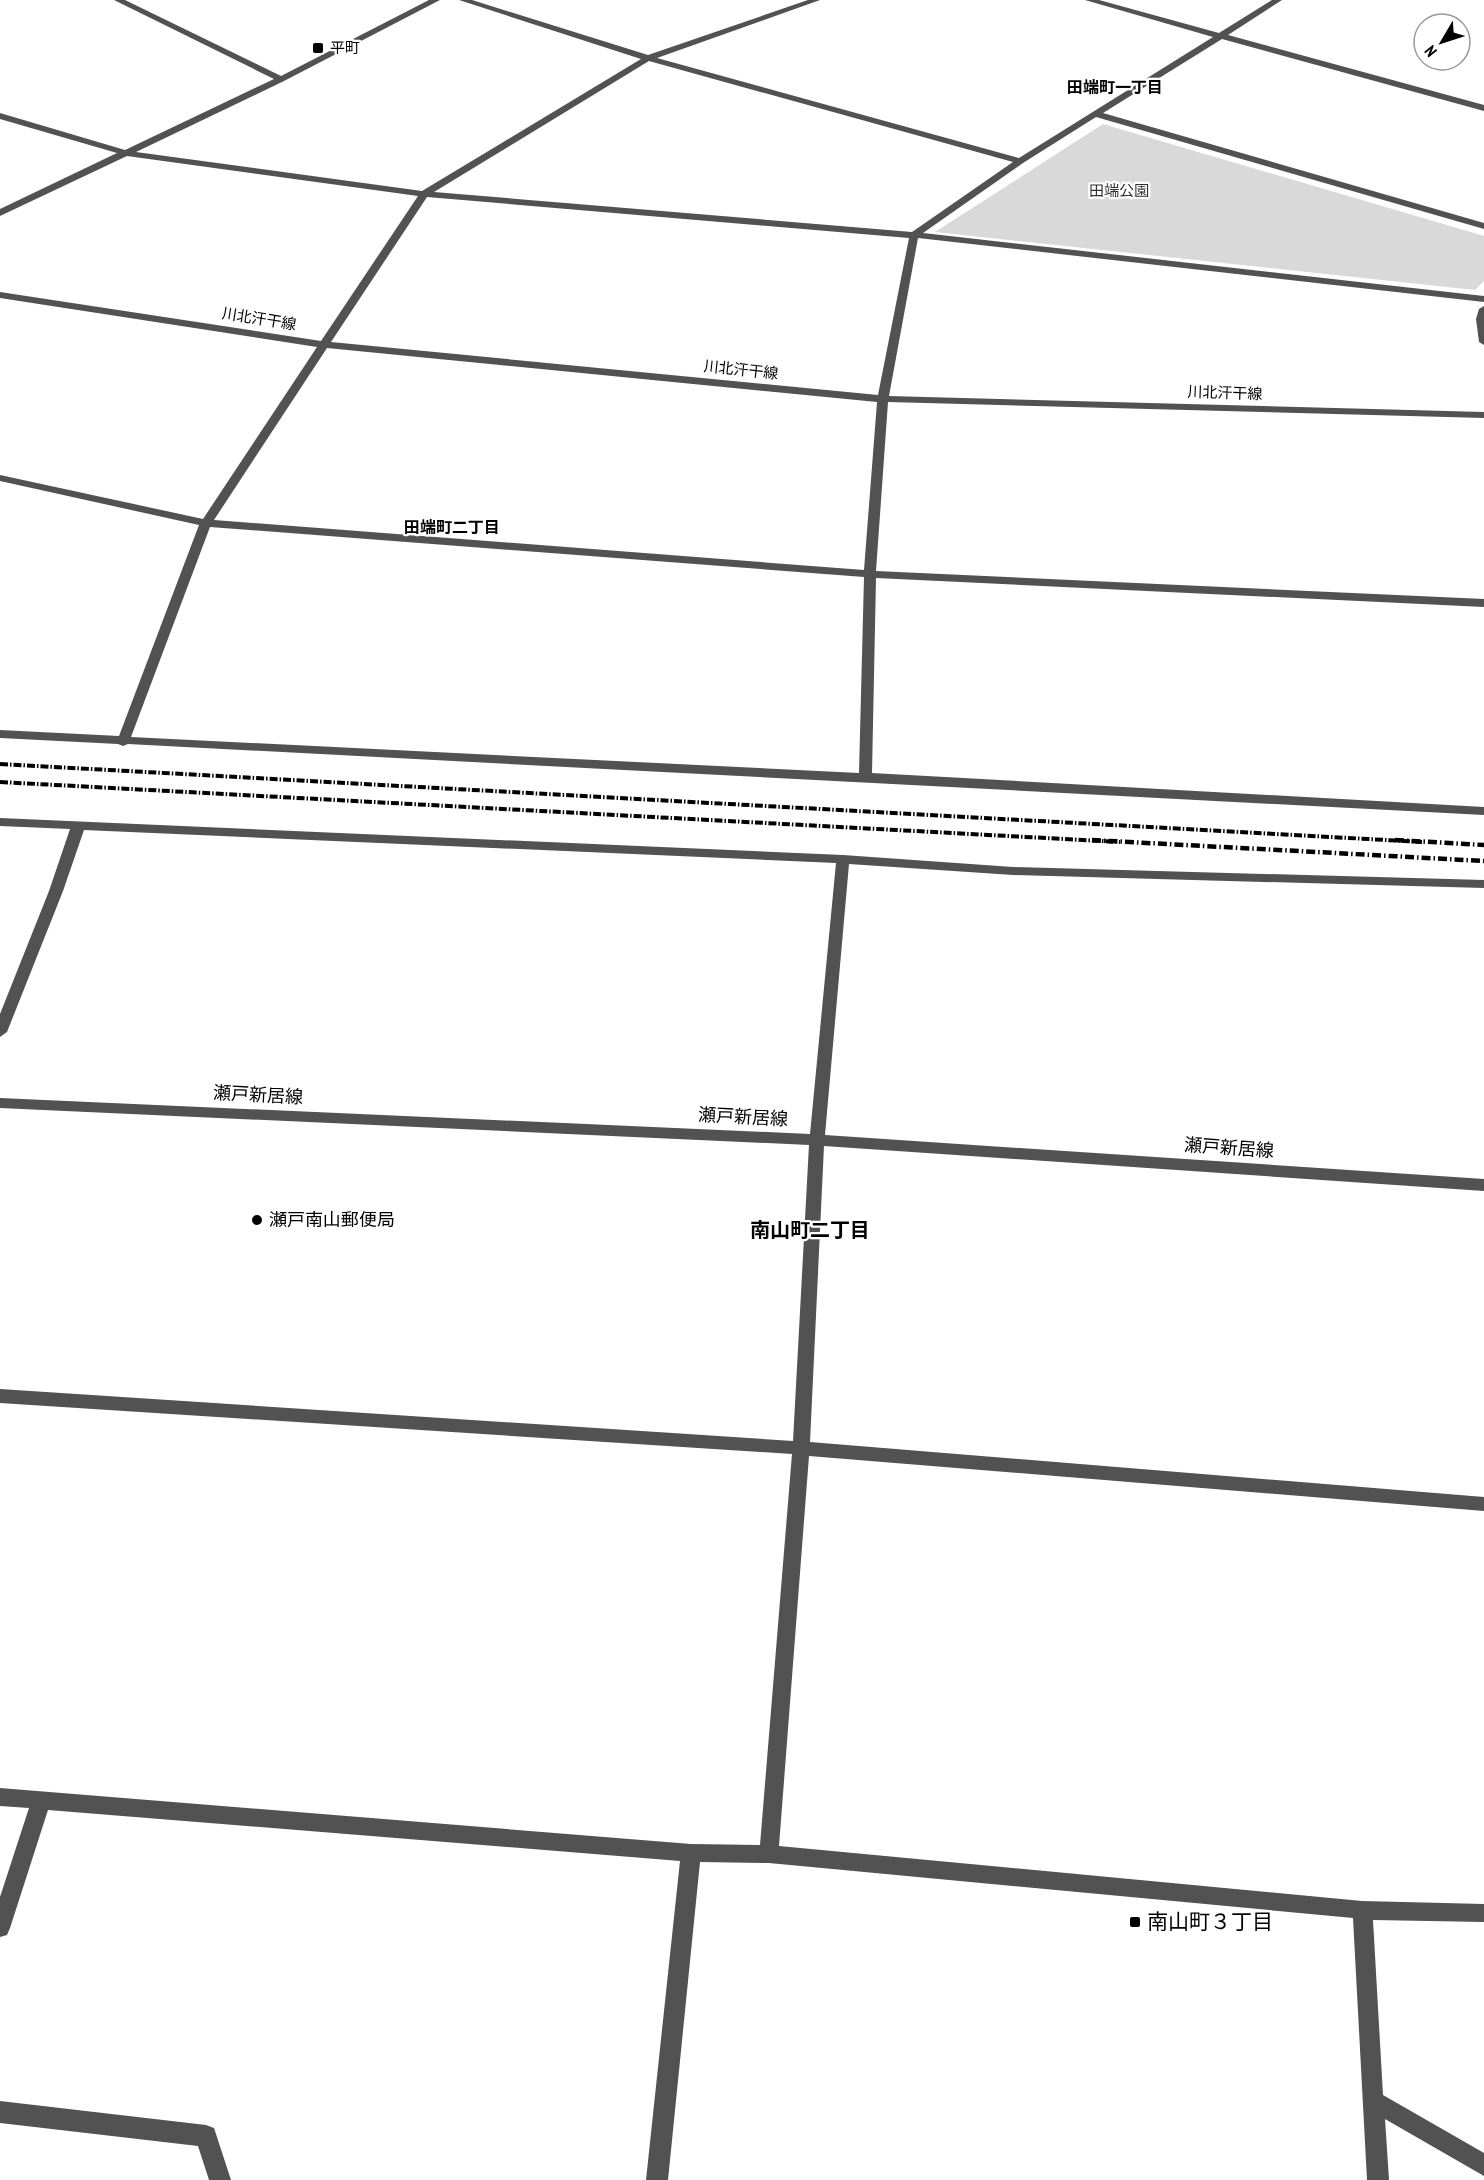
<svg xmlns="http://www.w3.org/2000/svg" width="1484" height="2180" font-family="'PT Sans Narrow','Noto Sans JP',sans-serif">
  <rect width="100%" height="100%" fill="#fff"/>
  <path fill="#d9d9d9" d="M1103 124 1484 236V281L1475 290 935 232Z"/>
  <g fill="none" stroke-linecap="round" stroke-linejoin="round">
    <g fill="#525252" fill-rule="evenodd">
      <path d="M114 0H125L281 76 429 0H440L284 81 136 152 422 191 641 59 459 0H472L648 55 808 0H820L657 58 1019 158 1213 37 1085 0H1099L1219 33 1272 0H1282L1228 35 1484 105V111L1222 39 1103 113 1484 223V229L1096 117 1023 163 923 233 1484 296V302L918 238 889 396 1484 412V418L888 402 876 571 1484 599V607L876 578 872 773 1484 807V815L128 744 123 746 118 744 0 738V730L119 736 199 525 0 481V475L203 519 317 347 0 298V292L321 341 418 196 127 156 0 216V209L117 153 0 119V113L125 150 274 79ZM649 61 1013 162 912 232 434 192ZM427 197 909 238 878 395 331 342ZM327 348 877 402 864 570 214 520ZM210 527 864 577 859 773 131 737Z"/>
      <path d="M1484 306V345L1479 342 1476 319 1479 309Z"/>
      <path d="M0 818 843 855 1013 867 1484 880V888L1013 875 849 864 825 1135 1484 1179V1191L824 1146 810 1442 1484 1497V1511L809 1456 779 1846 1362 1901 1484 1904V1922L1373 1920 1383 2095 1484 2153V2176L1385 2119 1389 2180H1367L1353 1918 769 1863 700 1862 668 2180H646L680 1861 48 1810 10 1928 7 1935 0 1937V1897L29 1808 0 1806V1788L691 1844 760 1845 792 1454 0 1403V1389L793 1441 809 1145 0 1108V1098L810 1134 836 863 84 830 63 891 7 1032 0 1037V1014L49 891 70 829 0 826Z"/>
      <path d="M0 2101 206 2125 214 2128 231 2180H209L198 2146 0 2123Z"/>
    </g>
    <g stroke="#000" stroke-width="4" stroke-dasharray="8 2 1.5 2" stroke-linecap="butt">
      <path d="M0 764 1422 842"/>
      <path d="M0 782 1120 842"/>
    </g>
    <g stroke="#000" stroke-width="4.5" stroke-dasharray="9 3 1.5 3" stroke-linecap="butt">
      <path d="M1092 840 1484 861"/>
      <path d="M1395 840 1484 845"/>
    </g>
  </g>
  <g fill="#000" stroke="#fff" stroke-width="2">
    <rect x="312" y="42" width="12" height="12" rx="3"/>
    <circle cx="257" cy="1220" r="6"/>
    <rect x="1129" y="1916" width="12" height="12" rx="3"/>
  </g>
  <g text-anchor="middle" stroke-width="4.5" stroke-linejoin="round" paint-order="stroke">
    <g font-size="15" fill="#000" stroke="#fff" text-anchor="start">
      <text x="330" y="53">平町</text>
    </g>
    <g font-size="15" fill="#303030" stroke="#fff">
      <text x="1119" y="196">田端公園</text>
    </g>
    <g font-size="15" fill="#000" stroke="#fff">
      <text transform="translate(259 319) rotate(9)" y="5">川北汗干線</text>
      <text transform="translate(741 370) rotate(6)" y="5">川北汗干線</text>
      <text transform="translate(1225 393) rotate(2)" y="5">川北汗干線</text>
    </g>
    <g font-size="16" font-weight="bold" fill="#000" stroke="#fff">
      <text x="1115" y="93">田端町一丁目</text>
      <text x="452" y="533">田端町二丁目</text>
    </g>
    <g font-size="18" fill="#000" stroke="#fff">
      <text transform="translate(258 1095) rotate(3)" y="6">瀬戸新居線</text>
      <text transform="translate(743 1117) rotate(3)" y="6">瀬戸新居線</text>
      <text transform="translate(1229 1148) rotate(4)" y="6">瀬戸新居線</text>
    </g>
    <g font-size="18" fill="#000" stroke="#fff" text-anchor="start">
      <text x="269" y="1226">瀬戸南山郵便局</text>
    </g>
    <g font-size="20" font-weight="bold" fill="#000" stroke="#fff">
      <text x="810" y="1237">南山町二丁目</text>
    </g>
    <g font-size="21" fill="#000" stroke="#fff" text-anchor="start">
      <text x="1147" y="1929">南山町３丁目</text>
    </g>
  </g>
  <g transform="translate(1442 42) rotate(231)"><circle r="28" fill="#ffffff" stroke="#999999" stroke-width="1.5"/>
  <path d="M0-4.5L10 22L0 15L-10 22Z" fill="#000000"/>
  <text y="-9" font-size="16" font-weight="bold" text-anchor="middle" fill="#000000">N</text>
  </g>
</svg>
